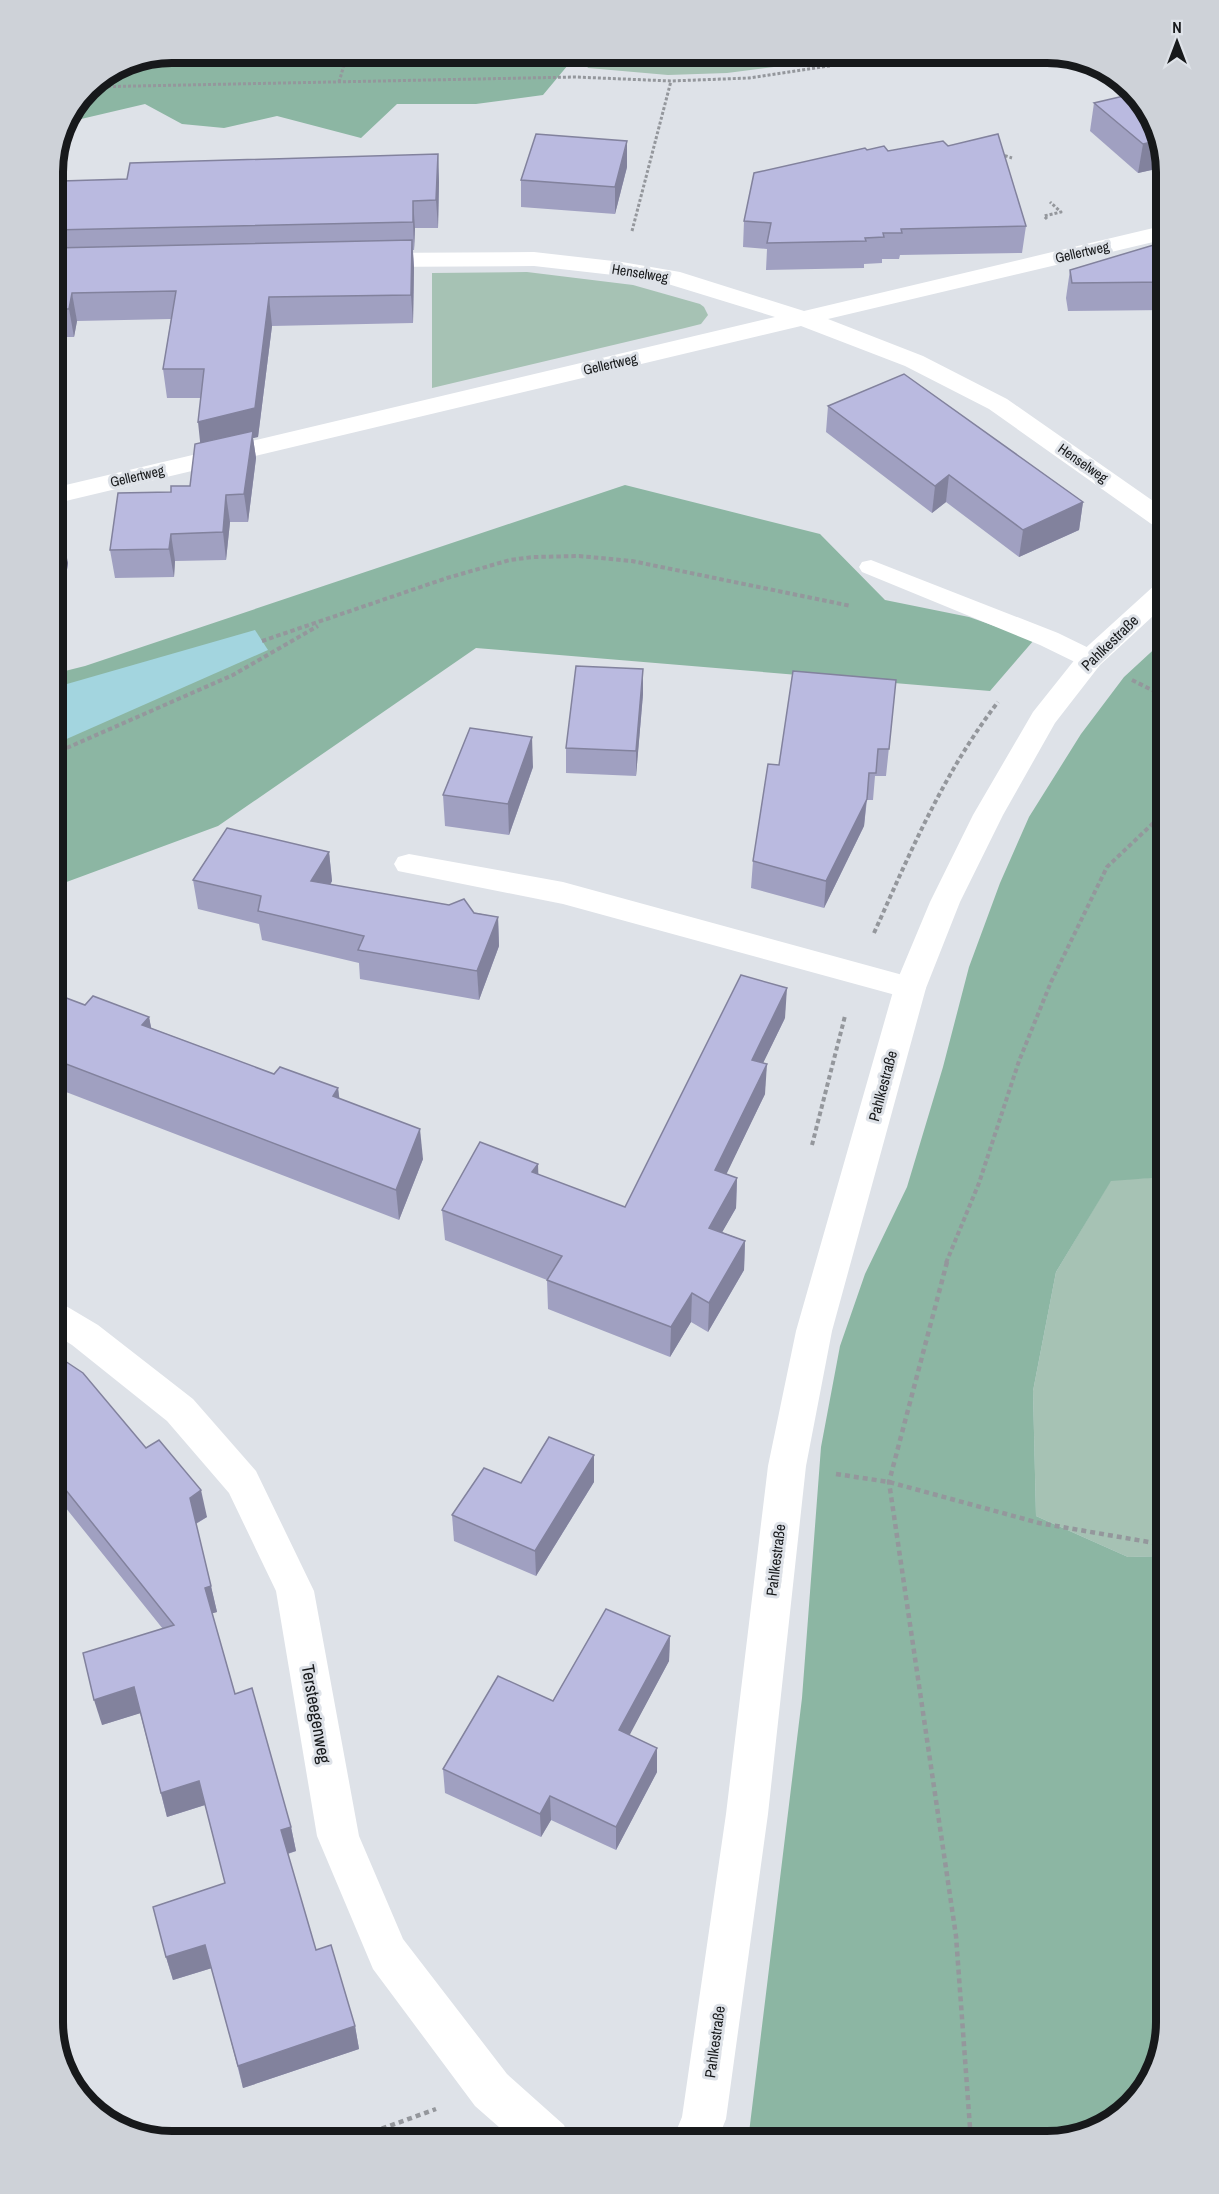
<svg xmlns="http://www.w3.org/2000/svg" width="1219" height="2194" font-family="'Archivo Narrow',sans-serif">
  <rect width="100%" height="100%" fill="#dee2e8"/>
  <g fill="#a6c2b4">
    <path d="M579 53H884L727 73 668 75 588 68Z"/>
    <path d="M527 272 633 285 700 304 704 307 708 315 701 324 685 328 432 388V273Z"/>
    <path d="M1166 1177V1556L1128 1557 1036 1516 1033 1391 1056 1272 1111 1180Z"/>
  </g>
  <g fill="#8cb6a3">
    <path d="M172 53H578L543 95 476 104H397L361 138 277 116 224 128 182 124 145 104 64 123 88 87 127 61Z"/>
    <path d="M625 485 820 534 885 600 969 617 1034 640 990 691 476 648 218 826 53 887V674L85 666Z"/>
    <path d="M1163 641 1166 642V1177L1111 1181 1056 1272 1033 1391 1036 1516 1128 1557 1166 1556V2022L1146 2088 1093 2132 1047 2141H748L802 1698 821 1447 840 1346 865 1274 907 1187 943 1067 969 967 1000 883 1029 817 1081 734 1124 677Z"/>
  </g>
  <path fill="#a3d5df" d="M255 630 268 650 53 745V688Z"/>
  <g fill="none" stroke-linecap="round" stroke-linejoin="round">
    <g stroke="#94979c" stroke-width="3" stroke-dasharray="3 2" stroke-linecap="butt">
      <path d="M339 82 344 65 363 55 376 53"/>
      <path d="M88 87 575 77 671 81 749 78 916 53"/>
      <path d="M1000 154 1012 158"/>
      <path d="M1047 219 1044 216 1061 212 1050 202"/>
      <path d="M632 231 671 81"/>
    </g>
    <g stroke="#94979c" stroke-width="4" stroke-dasharray="4.5 3" stroke-linecap="butt">
      <path d="M262 641 447 578 510 560 533 557 579 556 632 561 851 606"/>
      <path d="M1132 680 1166 697"/>
      <path d="M53 754 233 675 318 626"/>
      <path d="M874 933C910 853 944 772 998 702"/>
      <path d="M812 1145 845 1016"/>
      <path d="M946 1263 979 1183 1019 1061 1051 982 1107 867 1166 811"/>
    </g>
    <g stroke="#94979c" stroke-width="4.5" stroke-dasharray="5 4" stroke-linecap="butt">
      <path d="M947 1262 889 1482 956 1936 971 2141"/>
      <path d="M836 1474 889 1482 1039 1523 1166 1545"/>
      <path d="M348 2141 436 2109"/>
    </g>
    <path fill="#fff" fill-rule="evenodd" d="M871 560 1058 633 1099 653 1103 659 1099 665 1090 667 1081 665 1040 645 862 572 859 567 862 562Z"/>
    <g fill="#fff" fill-rule="evenodd">
      <path d="M1166 225V239L828 319 923 356 1007 399 1166 510V530L1157 528 989 409 905 366 801 326 53 504V488L775 317 668 284 622 276 534 266 368 267 360 265 356 260 360 255 368 253 534 252 622 262 680 272 804 311Z"/>
      <path d="M409 854 563 882 910 977 921 980 926 988 921 996 910 999 563 904 398 871 394 864 398 857Z"/>
      <path d="M53 1302 66 1306 98 1325 193 1399 256 1471 314 1591 359 1836 403 1939 507 2074 564 2125 570 2141H515L475 2106 373 1969 317 1836 276 1591 229 1493 167 1421 72 1345 53 1333Z"/>
    </g>
    <path fill="#fff" fill-rule="evenodd" d="M1166 582V604L1100 665 1055 723 1003 815 960 902 926 988 832 1331 806 1466 768 1814 726 2119 717 2141H672L682 2117 726 1814 768 1466 796 1331 894 988 930 902 973 815 1033 712 1080 653 1156 584Z"/>
  </g>
  <g fill="#a0a0c1">
    <path d="M1094 103 1157 126 1165 167 1138 173 1090 131Z"/>
    <path d="M867 150 888 151 1026 226 1022 253 900 255 899 259H882V263L864 264V268L766 270 767 249 743 247 744 221Z"/>
    <path d="M438 154 439 182 438 228H415L414 250H413L414 268 413 323 272 326 258 437 253 438 256 458 248 522H230L226 560 175 561 174 577 115 578 110 550 171 492 190 486 200 443 201 398H167L163 369 171 319 77 321 74 337H53V185Z"/>
    <path d="M627 167 615 214 521 207V180Z"/>
    <path d="M1167 241V310L1068 311 1066 298 1070 270Z"/>
    <path d="M1167 375V416L1154 406 1159 378Z"/>
    <path d="M828 406 1083 502 1079 530 1019 557 946 502 932 513 826 432Z"/>
    <path d="M53 533 68 563 58 628H53Z"/>
    <path d="M896 680 886 776H875L873 800H867L864 826 824 908 751 888 753 861 779 765Z"/>
    <path d="M643 694 636 776 566 773V748Z"/>
    <path d="M533 767 509 835 445 826 443 795Z"/>
    <path d="M329 852 332 881 330 885 498 917 499 946 479 1000 360 979 359 963 262 940 259 924 198 909 193 880Z"/>
    <path d="M53 993 85 1005 149 1017 151 1028 274 1074 338 1088 339 1098 423 1159 399 1220 53 1087Z"/>
    <path d="M785 1018 763 1063 765 1094 726 1174 737 1178 736 1208 722 1232 745 1241 744 1270 708 1332 691 1322 670 1357 548 1309 547 1280 445 1240 442 1210 538 1164V1175L625 1207Z"/>
    <path d="M53 1353 146 1448 207 1517 196 1524 217 1612 212 1613 235 1694 291 1827 296 1851 288 1854 316 1950 355 2026 359 2049 243 2088 212 1968 173 1980 166 1957 225 1883 205 1805 167 1817 140 1713 102 1725 163 1629 53 1492Z"/>
    <path d="M594 1482 536 1576 454 1541 452 1515 521 1483Z"/>
    <path d="M670 1636 669 1661 629 1735 657 1748V1772L616 1850 551 1820 541 1837 445 1793 443 1769 553 1701Z"/>
  </g>
  <g fill="#82829d">
    <path d="M1160 140 1165 167 1138 173 1143 144Z"/>
    <path d="M627 141V167L615 214V187Z"/>
    <path d="M438 154 439 182 438 228 436 200Z"/>
    <path d="M413 201 415 228 414 250 413 222Z"/>
    <path d="M412 240 414 268 413 323 411 295Z"/>
    <path d="M72 293 77 321 74 337 69 309Z"/>
    <path d="M269 297 272 326 258 437 253 438 256 458 248 522 244 494 201 451 198 422Z"/>
    <path d="M949 475 946 502 932 513 935 486Z"/>
    <path d="M226 495 230 522 226 560 223 532Z"/>
    <path d="M1083 502 1079 530 1019 557 1023 530Z"/>
    <path d="M62 533 68 563 58 628 53 600V594Z"/>
    <path d="M171 534 175 561 174 577 169 549Z"/>
    <path d="M643 669V694L636 776V751Z"/>
    <path d="M532 737 533 767 509 835 508 804Z"/>
    <path d="M869 773 864 826 824 908 826 881Z"/>
    <path d="M329 852 332 881 315 910 311 881Z"/>
    <path d="M498 917 499 946 479 1000 477 971Z"/>
    <path d="M787 988 785 1018 750 1090 752 1060Z"/>
    <path d="M149 1017 155 1047 142 1025Z"/>
    <path d="M767 1064 765 1094 714 1200 715 1170Z"/>
    <path d="M338 1088 342 1119 333 1096Z"/>
    <path d="M420 1129 423 1159 399 1220 396 1190Z"/>
    <path d="M538 1164 539 1194 532 1172Z"/>
    <path d="M737 1178 736 1208 708 1257 709 1228Z"/>
    <path d="M745 1241 744 1270 708 1332 709 1303Z"/>
    <path d="M692 1293 691 1322 670 1357 671 1327Z"/>
    <path d="M594 1455V1482L536 1576 535 1551Z"/>
    <path d="M201 1490 207 1517 195 1524 190 1498Z"/>
    <path d="M211 1586 217 1612 210 1614 205 1588Z"/>
    <path d="M670 1636 669 1661 619 1755V1730Z"/>
    <path d="M134 1687 141 1713 102 1725 94 1700Z"/>
    <path d="M657 1748V1772L616 1850V1827Z"/>
    <path d="M199 1781 205 1805 167 1817 161 1793Z"/>
    <path d="M550 1796 551 1820 541 1837 540 1814Z"/>
    <path d="M291 1827 296 1851 286 1854 281 1830Z"/>
    <path d="M205 1945 212 1968 173 1980 166 1957Z"/>
    <path d="M355 2026 359 2049 243 2088 238 2066Z"/>
  </g>
  <g fill="#babae0" stroke="#82829d" stroke-width="1.5">
    <path d="M1132 94 1157 126 1160 140 1143 144 1094 103Z"/>
    <path d="M536 134 627 141 615 187 521 180Z"/>
    <path d="M998 134 1026 226 901 229 902 233H883L884 237 865 238 866 241 767 243 771 223 744 221 754 173 865 148 867 150 884 146 888 151 943 141 948 146Z"/>
    <path d="M438 154 436 200 413 201V222L53 230V185H61L62 181 127 179 130 163Z"/>
    <path d="M412 240 411 295 269 297 255 408 198 422 204 369H163L176 291 72 293 69 309H53V248Z"/>
    <path d="M1167 241V282L1072 283 1070 270Z"/>
    <path d="M904 374 1083 502 1023 530 949 475 935 486 828 406Z"/>
    <path d="M1167 375V384L1159 378Z"/>
    <path d="M253 431 244 494 226 495 223 532 171 534 169 549 110 550 118 493 171 492V486H190L195 444Z"/>
    <path d="M53 533H62L53 594Z"/>
    <path d="M576 666 643 669 636 751 566 748Z"/>
    <path d="M793 671 896 680 889 749H878L876 773H869L867 799 826 881 753 861 768 764 779 765Z"/>
    <path d="M470 728 532 737 508 804 443 795Z"/>
    <path d="M227 828 329 852 311 881 449 905 464 899 474 913 498 917 477 971 358 950 364 936 258 911 261 896 193 880Z"/>
    <path d="M741 975 787 988 752 1060 767 1064 715 1170 737 1178 709 1228 745 1241 709 1303 692 1293 671 1327 547 1280 562 1256 442 1210 480 1142 538 1164 532 1172 625 1207Z"/>
    <path d="M53 993 85 1005 93 996 149 1017 142 1025 274 1074 280 1067 338 1088 333 1096 420 1129 396 1190 53 1059Z"/>
    <path d="M53 1353 83 1373 146 1448 159 1440 201 1490 190 1498 211 1586 205 1588 235 1694 252 1688 291 1827 281 1830 316 1950 331 1945 355 2026 238 2066 205 1945 166 1957 153 1907 225 1883 199 1781 161 1793 134 1687 94 1700 83 1653 174 1625 53 1474Z"/>
    <path d="M549 1437 594 1455 535 1551 452 1515 484 1468 521 1483Z"/>
    <path d="M606 1609 670 1636 619 1730 657 1748 616 1827 550 1796 540 1814 443 1769 498 1676 553 1701Z"/>
  </g>
  <g text-anchor="middle" stroke-width="6" stroke-linejoin="round" paint-order="stroke">
    <g font-size="14" fill="#17191b" stroke="#dee2e8">
      <text transform="translate(1082 252) rotate(-13)" y="5">Gellertweg</text>
      <text transform="translate(640 273) rotate(9)" y="5">Henselweg</text>
      <text transform="translate(610 364) rotate(-13)" y="5">Gellertweg</text>
      <text transform="translate(1083 463) rotate(35)" y="5">Henselweg</text>
      <text transform="translate(137 476) rotate(-13)" y="5">Gellertweg</text>
    </g>
    <g font-size="15" fill="#17191b" stroke="#dee2e8">
      <text transform="translate(1110 643) rotate(-44)" y="5">Pahlkestraße</text>
      <text transform="translate(883 1086) rotate(-75)" y="5">Pahlkestraße</text>
      <text transform="translate(776 1560) rotate(-83)" y="5">Pahlkestraße</text>
      <text transform="translate(715 2042) rotate(-82)" y="5">Pahlkestraße</text>
    </g>
    <g font-size="18" fill="#17191b" stroke="#dee2e8">
      <text transform="translate(316 1714) rotate(80)" y="6">Tersteegenweg</text>
    </g>
  </g>
  <path d="M0 0H1219V2194H0ZM172 63H1047A109 109 0 0 1 1156 172V2022A109 109 0 0 1 1047 2131H172A109 109 0 0 1 63 2022V172A109 109 0 0 1 172 63Z" fill="#ced2d8" fill-rule="evenodd"/>
  <path fill="none" stroke="#17191b" stroke-width="8" d="M172 63H1047A109 109 0 0 1 1156 172V2022A109 109 0 0 1 1047 2131H172A109 109 0 0 1 63 2022V172A109 109 0 0 1 172 63Z"/>
  <g transform="translate(1177 42)" stroke="#dee2e8" stroke-width="4.5" paint-order="stroke">
  <path d="M0-4.5L10 22L0 15L-10 22Z" fill="#17191b"/>
  <text y="-9" font-size="16" font-weight="bold" text-anchor="middle" fill="#17191b">N</text>
  </g>
</svg>
